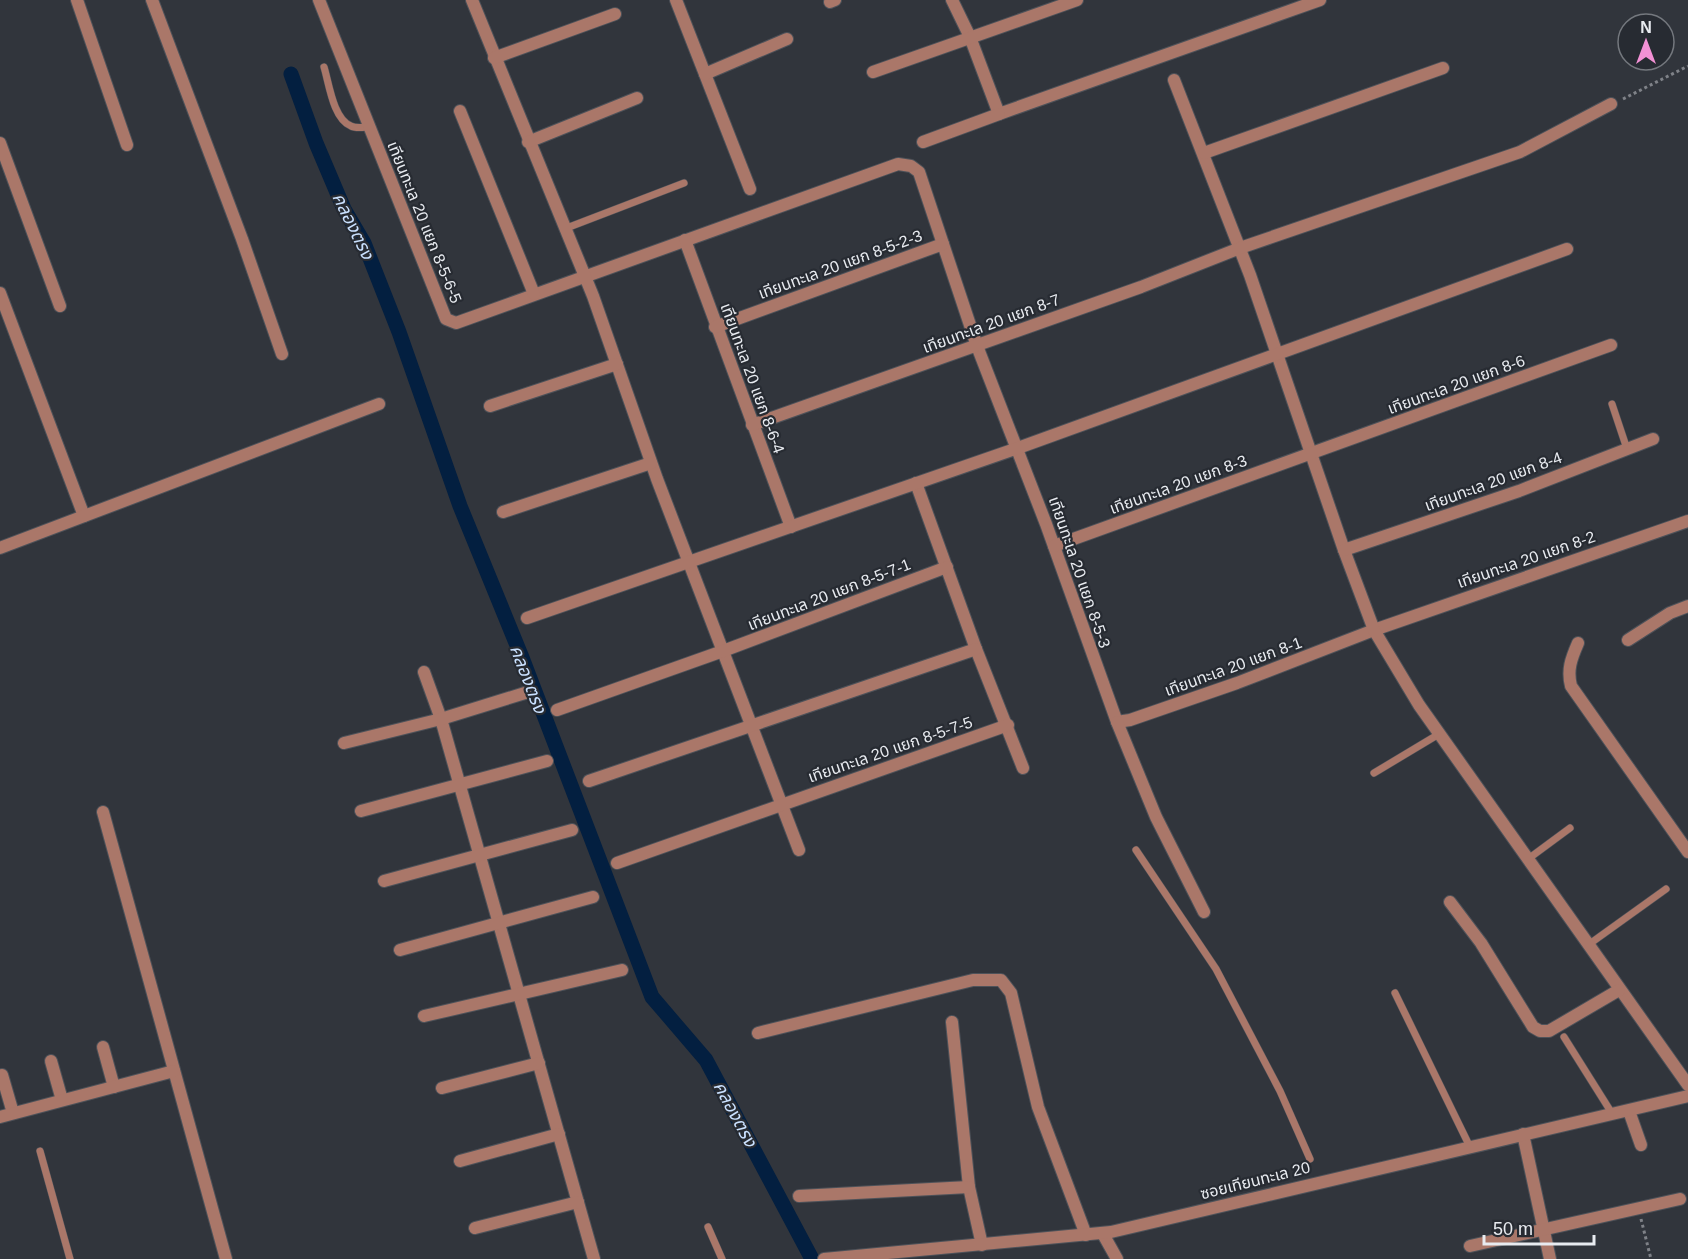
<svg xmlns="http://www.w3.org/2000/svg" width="1688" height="1259" font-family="Arial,'Noto Sans Thai',sans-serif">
  <rect width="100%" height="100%" fill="#31353c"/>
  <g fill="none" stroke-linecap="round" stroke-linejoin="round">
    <path stroke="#031f40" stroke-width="15" d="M291 74 316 143 344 209 364 243 399 332 460 506 521 655 652 997 706 1060 812 1259"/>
    <g stroke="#4e5259" stroke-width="8">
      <g id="lane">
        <path d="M324 67C329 83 333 119 351 126 356 129 364 127 370 127"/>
        <path d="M564 229 684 183"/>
        <path d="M1612 404 1627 449"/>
        <path d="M1374 773 1439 734"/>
        <path d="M1136 850 1216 969 1280 1091 1310 1159"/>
        <path d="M1528 859 1570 828"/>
        <path d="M1588 945 1666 889"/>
        <path d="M1395 993 1470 1147"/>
        <path d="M1564 1037 1613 1115"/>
        <path d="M40 1151 70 1259"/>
        <path d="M708 1227 722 1259"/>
      </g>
    </g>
    <g stroke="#4e5259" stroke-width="14">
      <g id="street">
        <path d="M77 0 127 145"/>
        <path d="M152 0 242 239 282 354"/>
        <path d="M319 0 446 319 456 323 898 164 911 166 919 172 977 346 1046 524 1117 722 1130 720 1237 683 1374 630 1688 521"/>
        <path d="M472 0 593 296 657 479 799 850"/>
        <path d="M676 0 750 189"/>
        <path d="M952 0 970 37 999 114 1320 0"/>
        <path d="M830 2 835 0"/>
        <path d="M494 58 615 14"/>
        <path d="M873 72 1077 0"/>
        <path d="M705 74 787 39"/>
        <path d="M1174 80 1250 275 1344 550 1374 630 1419 705 1688 1085"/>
        <path d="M460 111 534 294"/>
        <path d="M528 142 637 98"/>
        <path d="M923 142 999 114"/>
        <path d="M0 143 60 306"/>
        <path d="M1204 153 1443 68"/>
        <path d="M685 240 791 527"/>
        <path d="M0 293 84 516"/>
        <path d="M715 327 943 244"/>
        <path d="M490 406 617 364"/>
        <path d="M752 425 1141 287 1240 248 1520 152 1611 104"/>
        <path d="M916 483 976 649 1023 768"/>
        <path d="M503 512 651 463"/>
        <path d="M1054 546 1611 345"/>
        <path d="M0 548 379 404"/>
        <path d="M1344 550 1519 491 1653 439"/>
        <path d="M527 618 1018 448 1567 249"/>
        <path d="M1628 640 1670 613 1688 606"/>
        <path d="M1578 643C1571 659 1567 670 1571 686L1688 852"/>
        <path d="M424 672 441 719 594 1259"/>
        <path d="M557 710 723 651 947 567"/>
        <path d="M1117 722 1156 817 1204 912"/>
        <path d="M344 743 441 719 525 693"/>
        <path d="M589 781 976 649"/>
        <path d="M361 811 547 761"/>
        <path d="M103 812 226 1259"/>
        <path d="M617 863 1008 725"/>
        <path d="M384 881 572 830"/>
        <path d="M1450 902 1481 943 1533 1027 1540 1031H1549L1619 990"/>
        <path d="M400 950 593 897"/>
        <path d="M424 1016 622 970"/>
        <path d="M952 1022 969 1187 982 1245"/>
        <path d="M758 1033 973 980H1001L1011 993 1038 1107 1086 1235"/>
        <path d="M103 1047 114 1087"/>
        <path d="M51 1061 62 1100"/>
        <path d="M2 1075 13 1113"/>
        <path d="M442 1088 539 1063"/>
        <path d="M1629 1111 1641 1145"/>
        <path d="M0 1117 174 1071"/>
        <path d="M1523 1134 1550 1259"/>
        <path d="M460 1161 559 1134"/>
        <path d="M799 1196 969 1187"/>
        <path d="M475 1228 578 1202"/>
        <path d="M1103 1234 1117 1259"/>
        <path d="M1470 1246 1680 1199"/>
        <path d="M824 1259 1111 1232 1688 1096"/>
      </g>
    </g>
    <g stroke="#7f8288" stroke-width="3" stroke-dasharray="3 3" stroke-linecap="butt">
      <path d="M1623 99 1688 66"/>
      <path d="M1641 1219 1651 1259"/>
    </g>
    <use href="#lane" stroke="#aa7769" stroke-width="7"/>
    <use href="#street" stroke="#aa7769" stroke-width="12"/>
  </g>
  <g text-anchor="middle" stroke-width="4.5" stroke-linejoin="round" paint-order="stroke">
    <g font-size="16" fill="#e8ebf0" stroke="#272b32">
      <text transform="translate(425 222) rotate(68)" y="6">เทียนทะเล 20 แยก 8-5-6-5</text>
      <text transform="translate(840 264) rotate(-20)" y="6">เทียนทะเล 20 แยก 8-5-2-3</text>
      <text transform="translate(991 323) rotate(-20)" y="6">เทียนทะเล 20 แยก 8-7</text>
      <text transform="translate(753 378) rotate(70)" y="6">เทียนทะเล 20 แยก 8-6-4</text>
      <text transform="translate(1456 384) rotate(-20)" y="6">เทียนทะเล 20 แยก 8-6</text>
      <text transform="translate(1493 481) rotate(-20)" y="6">เทียนทะเล 20 แยก 8-4</text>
      <text transform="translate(1178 484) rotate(-20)" y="6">เทียนทะเล 20 แยก 8-3</text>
      <text transform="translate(1526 559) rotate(-19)" y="6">เทียนทะเล 20 แยก 8-2</text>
      <text transform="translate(1080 572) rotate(71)" y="6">เทียนทะเล 20 แยก 8-5-3</text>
      <text transform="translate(829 594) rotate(-21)" y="6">เทียนทะเล 20 แยก 8-5-7-1</text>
      <text transform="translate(1233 666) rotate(-20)" y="6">เทียนทะเล 20 แยก 8-1</text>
      <text transform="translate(890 749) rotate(-19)" y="6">เทียนทะเล 20 แยก 8-5-7-5</text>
      <text transform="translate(1255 1180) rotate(-14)" y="6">ซอยเทียนทะเล 20</text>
    </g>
    <g font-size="18" font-style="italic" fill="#cae1ff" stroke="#272b32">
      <text transform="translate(353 226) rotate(64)" y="6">คลองตรง</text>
      <text transform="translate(528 679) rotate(69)" y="6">คลองตรง</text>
      <text transform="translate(735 1114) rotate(62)" y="6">คลองตรง</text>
    </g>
  </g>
  <g transform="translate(1646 42)"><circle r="28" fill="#272b32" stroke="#74787e" stroke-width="1.5"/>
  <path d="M0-4.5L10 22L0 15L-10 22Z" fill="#f391d5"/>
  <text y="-9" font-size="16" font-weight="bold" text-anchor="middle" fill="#e8ebf0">N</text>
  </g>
  <path d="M1484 1235v9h110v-9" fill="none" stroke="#e8ebf0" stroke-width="3"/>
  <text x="1493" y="1235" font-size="18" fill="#e8ebf0" stroke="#272b32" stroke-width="4.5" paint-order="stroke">50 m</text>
</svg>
